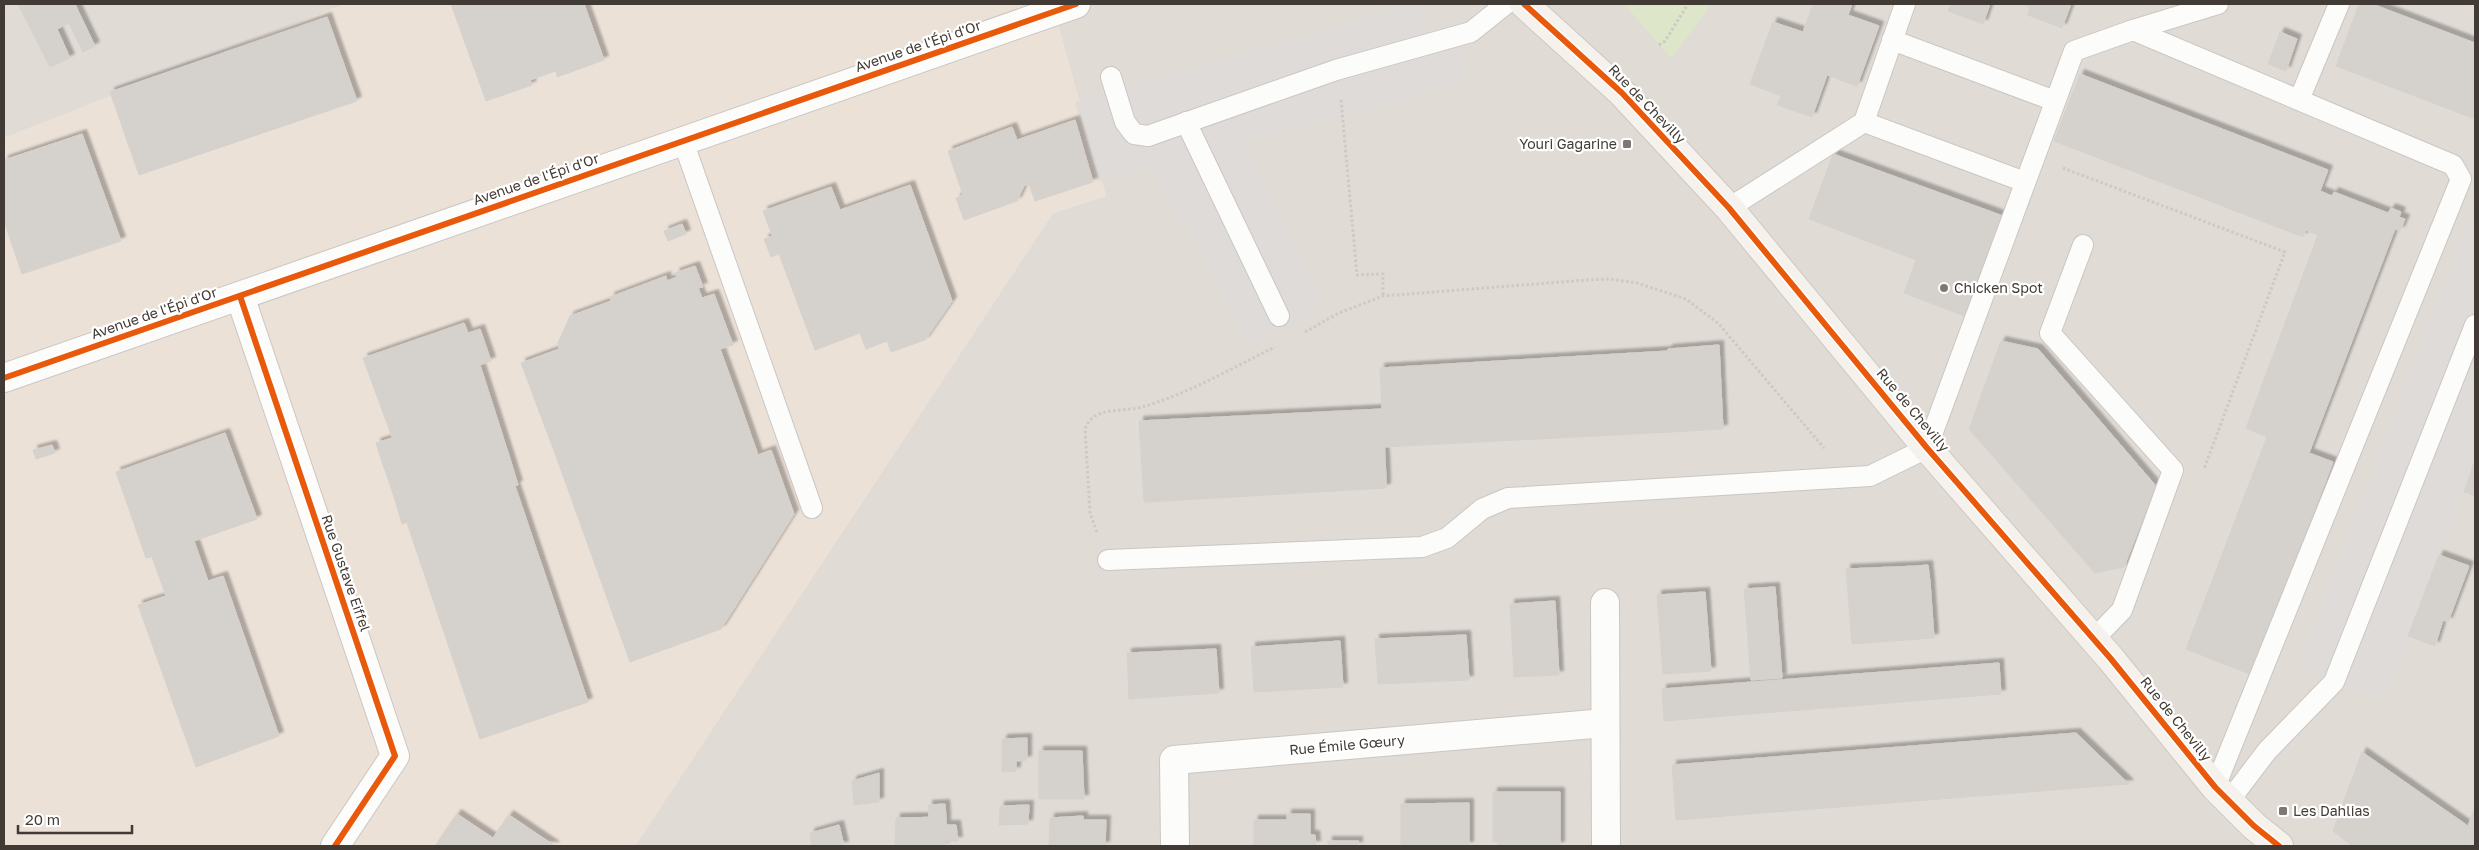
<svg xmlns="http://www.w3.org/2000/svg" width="2479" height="850" font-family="'Golos Text',sans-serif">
  <defs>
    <filter id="shadow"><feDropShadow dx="4.5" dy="-4.5" stdDeviation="1" flood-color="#0004"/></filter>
  </defs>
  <rect width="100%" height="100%" fill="#edeae7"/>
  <g fill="#e1dbd5">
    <path d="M4 4H345L4 138Z"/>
    <path d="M1052 4H2475V846H635L1053 213 1106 196Z"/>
  </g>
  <path fill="#ece1d7" d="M345 4H1052L1106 196 1053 213 635 846H4V138Z"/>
  <path fill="#dee6c9" d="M1624 4H1712L1671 58Z"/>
  <g fill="#dedbd8">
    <path d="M1418 4 1428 33 1452 24 1469 81 1241 142 1324 305 1246 345 1154 166 1098 181 1075 102Z"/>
    <path d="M2475 202V460L2384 701 2297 667Z"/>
  </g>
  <g fill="#d5d2ce" stroke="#d5d1cd" filter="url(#shadow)">
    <path d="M18 4H75L81 17 57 29 70 58 50 67Z"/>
    <path d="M451 4H584L604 60 557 77 556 71 530 80 532 85 486 101Z"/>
    <path d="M1813 4H1852L1848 15 1879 26 1857 86 1827 75 1812 117 1777 105 1781 96 1750 84 1773 22 1803 32Z"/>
    <path d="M1951 4H1990L1983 24 1948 11Z"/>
    <path d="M2023 4H2071L2062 28 2028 15 2030 7Z"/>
    <path d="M2359 4H2372L2475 43V119L2336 66Z"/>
    <path d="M81 17 95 46 83 52 69 23Z"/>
    <path d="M327 17 357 101 139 175 110 92Z"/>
    <path d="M2280 32 2297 39 2286 71 2268 64Z"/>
    <path d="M2080 74 2328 170 2320 191 2332 196 2334 192 2388 213 2391 208 2401 212 2399 217 2405 219 2400 231 2395 229 2309 453 2333 462 2252 675 2186 649 2267 437 2246 428 2318 235 2306 230 2303 237 2054 141Z"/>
    <path d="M1075 120 1093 182 1035 201 1029 184 1024 186 1017 201 964 220 956 198 963 195 948 151 1012 127 1017 140Z"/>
    <path d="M82 134 121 241 22 274 4 221V160Z"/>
    <path d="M1833 154 2003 216 1967 317 1904 293 1916 260 1809 219Z"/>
    <path d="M910 185 952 301 925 340 891 352 887 341 866 349 860 333 815 350 763 211 831 187 840 210Z"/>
    <path d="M682 224 686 234 668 241 664 231Z"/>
    <path d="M772 236 779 254 771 257 764 239Z"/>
    <path d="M695 266 703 287 698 288 702 298 714 294 733 345 720 349 740 404 560 467 521 363 559 349 558 343 570 316 599 329 611 301 610 297 666 276 667 281 677 277 675 273Z"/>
    <path d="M611 301 599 329 570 316Z"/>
    <path d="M464 323 468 333 480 329 491 361 480 365 511 462 411 498 402 467 386 473 383 465 400 459 363 358Z"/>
    <path d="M2001 341 2038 349 2156 486 2124 567 2095 573 1969 429Z"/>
    <path d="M1719 345 1723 429 1672 432 1671 421 1384 437 1386 478 1147 491 1148 502H1144L1139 421 1382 409 1380 368 1668 351V349Z"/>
    <path d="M740 404 758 455 771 450 794 514 721 629 630 662 560 467Z"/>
    <path d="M1671 421 1672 432 1384 447V437Z"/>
    <path d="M225 433 257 519 194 541 208 581 223 576 279 736 196 767 138 605 166 596 152 557 146 558 116 472Z"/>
    <path d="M392 438 400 459 383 465 376 443Z"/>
    <path d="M52 445 55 453 36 459 33 450Z"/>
    <path d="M2475 460V496L2464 492Z"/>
    <path d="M511 462 518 485 515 486 588 702 480 739 407 523 416 519 411 498Z"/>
    <path d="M402 467 411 498 396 503 386 473Z"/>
    <path d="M1386 478V488L1148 502 1147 491Z"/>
    <path d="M411 498 416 519 402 524 396 503Z"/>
    <path d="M2439 555 2469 566 2457 598 2427 586Z"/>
    <path d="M1928 565 1930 582 1917 583 1916 566Z"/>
    <path d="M1916 566 1917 583 1930 582 1934 638 1852 644 1846 569Z"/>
    <path d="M2427 586 2457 598 2448 622 2443 620 2435 646 2408 636Z"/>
    <path d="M1775 587 1782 678 1751 680 1744 589Z"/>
    <path d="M1705 592 1711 671 1663 674 1657 595Z"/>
    <path d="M1555 601 1559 675 1514 677 1510 604Z"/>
    <path d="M1466 635 1469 680 1378 684 1375 639Z"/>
    <path d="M1340 641 1343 687 1254 692 1251 647Z"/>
    <path d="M1216 649 1219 693 1129 699 1127 653Z"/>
    <path d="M1999 663 2001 694 1664 721 1662 689Z"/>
    <path d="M2076 733 2129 784 1676 820 1672 765Z"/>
    <path d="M1027 738V742L1002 743 1003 739Z"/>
    <path d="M1027 742V760L1016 761V771L1002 772V743Z"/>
    <path d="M1039 751H1082L1084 799H1039Z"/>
    <path d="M2362 752 2468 826 2475 807V846H2352L2333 831Z"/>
    <path d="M879 773V802L854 805 852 781Z"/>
    <path d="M1493 792H1560V846H1498L1497 842H1493Z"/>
    <path d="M1469 803V846H1401V804Z"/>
    <path d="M945 804 946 817H929L928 805Z"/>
    <path d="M1029 805 1028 824 1003 825V806Z"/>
    <path d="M1000 806H1003V825H999Z"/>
    <path d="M457 814 493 838 509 815 555 846H435Z"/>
    <path d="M1287 814H1310V835H1315L1316 845 1254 846V820H1287Z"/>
    <path d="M1083 816 1084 846H1049L1050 818Z"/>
    <path d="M946 817V825H956L958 841H945V846H895L896 818Z"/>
    <path d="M1083 820H1106L1105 846H1084Z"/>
    <path d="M839 825 844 846H812L810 833Z"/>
    <rect x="1328" y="841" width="30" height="5"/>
  </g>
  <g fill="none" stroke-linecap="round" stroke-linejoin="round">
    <g stroke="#cac6c3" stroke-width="22">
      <g id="lane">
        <path d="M2133 30 2218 4"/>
        <path d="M1892 40 2055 101"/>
        <path d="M1111 77 1125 122 1134 134 1148 136 1336 70 1471 32 1506 4"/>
        <path d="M2299 100 2339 4"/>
        <path d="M1186 122 1279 316"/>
        <path d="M1864 122 2025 182"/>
        <path d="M683 141 812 508"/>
        <path d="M1729 208 1864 122 1905 4"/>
        <path d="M2083 245 2050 333 2173 470 2122 610 2094 639"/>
        <path d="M1108 560 1422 547 1447 538 1482 509 1508 498 1870 476 1927 448 2074 51 2133 30 2453 165 2461 179 2215 787"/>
        <path d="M2229 801 2267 751 2334 682 2475 325"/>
      </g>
    </g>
    <g stroke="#cac6c3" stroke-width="30">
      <g id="street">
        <path d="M240 296 395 756 335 846"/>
        <path d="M4 378 1076 4"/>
        <path d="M1605 603 1606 846"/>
        <path d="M1175 846 1174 760 1605 723"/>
      </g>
    </g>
    <g stroke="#cdc8c1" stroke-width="30">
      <path id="secondary" d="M1524 4 1622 93 1729 208 1927 448 2111 659 2215 787 2254 826 2279 846"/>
    </g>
    <g stroke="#ccc9c6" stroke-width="3" stroke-dasharray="2.5 2.5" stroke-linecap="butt">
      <path d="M1659 45 1665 41 1688 4"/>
      <path d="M1341 100 1357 275 1383 274V296"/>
      <path d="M2063 168 2285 252 2204 469"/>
      <path d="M1305 332 1339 313 1383 296 1586 280 1610 279 1637 283 1686 299 1718 323 1824 448"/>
      <path d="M1097 532 1090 513 1085 429C1094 405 1121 413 1142 407 1188 394 1232 368 1275 347"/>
    </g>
    <use href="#lane" stroke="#fcfcfb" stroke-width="20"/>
    <use href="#street" stroke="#fcfcfb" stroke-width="28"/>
    <use href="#secondary" stroke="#f5f2ee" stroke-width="28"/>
    <g stroke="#fff" stroke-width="9">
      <g id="cycleway">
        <path d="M1524 4 1622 93 1729 208 1927 448 2111 659 2215 787 2254 826 2279 846"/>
        <path d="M240 296 395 756 335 846"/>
        <path d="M4 378 1076 4"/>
      </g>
    </g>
    <use href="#cycleway" stroke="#e8590c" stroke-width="6"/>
  </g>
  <g fill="#7e7873" stroke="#fff" stroke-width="2">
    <rect x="1622" y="139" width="10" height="10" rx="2.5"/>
    <circle cx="1944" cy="288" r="5"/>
    <rect x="2278" y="806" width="10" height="10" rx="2.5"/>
  </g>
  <g text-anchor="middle" stroke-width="4.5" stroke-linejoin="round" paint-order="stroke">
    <g font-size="14" fill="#423b35" stroke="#fff">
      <text transform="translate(918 46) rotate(-19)" y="5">Avenue de l'Épi d'Or</text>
      <text transform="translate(1647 104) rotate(46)" y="5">Rue de Chevilly</text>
      <text transform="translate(536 179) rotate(-19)" y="5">Avenue de l'Épi d'Or</text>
      <text transform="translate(154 313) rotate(-19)" y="5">Avenue de l'Épi d'Or</text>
      <text transform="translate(1913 410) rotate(50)" y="5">Rue de Chevilly</text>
      <text transform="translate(346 573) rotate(71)" y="5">Rue Gustave Eiffel</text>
      <text transform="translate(2176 719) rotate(51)" y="5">Rue de Chevilly</text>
      <text transform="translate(1347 745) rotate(-5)" y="5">Rue Émile Gœury</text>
    </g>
    <g font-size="14" fill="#423b35" stroke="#fff" text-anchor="start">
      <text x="1617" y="149" text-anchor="end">Youri Gagarine</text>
      <text x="1954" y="293">Chicken Spot</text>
      <text x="2293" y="816">Les Dahlias</text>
    </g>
  </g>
  <rect width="2479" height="850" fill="none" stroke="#423b35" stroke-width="10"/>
  <path d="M18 825v8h114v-8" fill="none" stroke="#423b35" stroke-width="2.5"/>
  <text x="25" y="825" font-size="15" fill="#423b35" stroke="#ffffff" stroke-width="4" paint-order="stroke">20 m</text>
</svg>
